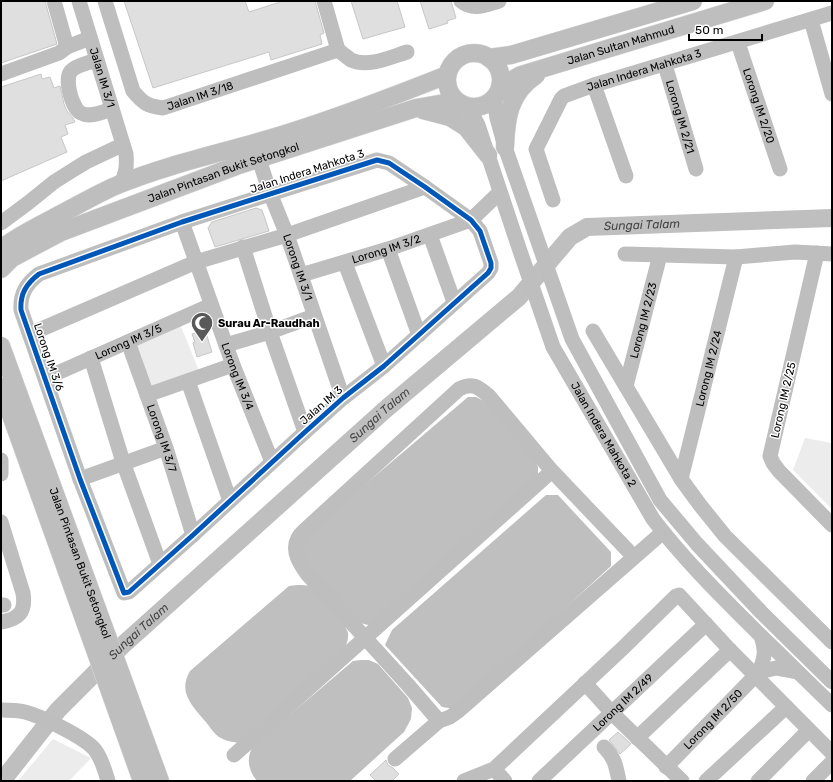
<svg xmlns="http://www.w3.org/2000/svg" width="833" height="782" font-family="Rubik,sans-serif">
  <rect width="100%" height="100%" fill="#fff"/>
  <g fill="#ececec">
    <path d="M178 319 201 376 147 395 128 342Z"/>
    <path d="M805 438 832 443V509L793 470Z"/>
    <path d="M53 739 91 758 69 781H18Z"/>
  </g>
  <g fill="#bfbfbf">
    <path d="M468 397H476L484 401 534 458 538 467V475L372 626 356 622 305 564 301 548 308 533Z"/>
    <path d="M546 495H558L611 552V566L455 709 442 707 385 645 392 630Z"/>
    <path d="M297 585C303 585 310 585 315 589 322 595 347 625 348 633 349 642 344 649 341 657L240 743C233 742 225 741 219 737 213 733 209 725 204 720 191 704 178 692 190 671L289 586Z"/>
    <path d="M361 660H369L378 664 408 698 412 708 411 719 404 732 350 781H257C248 770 246 758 253 746L353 661Z"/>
  </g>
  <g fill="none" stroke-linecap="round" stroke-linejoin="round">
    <path stroke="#bfbfbf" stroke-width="18" id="s1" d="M2 781 58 710 124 644 387 408 519 297 570 237 587 227 832 218"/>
  </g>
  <g fill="#dfdfdf" stroke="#c7c7c7">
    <path d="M1 1H45L57 44 1 63Z"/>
    <path d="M124 1H245L249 12 283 1H315L324 33 320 35 322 44 271 60 269 52 153 88Z"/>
    <path d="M351 1H397L405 27 363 39Z"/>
    <path d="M420 1H451L456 18 447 21 448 23 429 29Z"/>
    <path d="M41 74 42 79 50 77 54 88 60 86 64 104 67 111 73 118 75 122 65 125 68 134 61 137 67 152 1 181V87Z"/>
    <path d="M256 208 262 210 269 231 215 247 208 228 212 222Z"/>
    <path d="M205 330 212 352 197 357 193 343 195 342 192 334Z"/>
    <path d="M618 732 631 744 620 754 609 740Z"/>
    <path d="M386 760 388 765 393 768 399 774 392 781H376L370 775Z"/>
  </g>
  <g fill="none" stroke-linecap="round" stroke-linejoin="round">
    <g stroke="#dbdbdb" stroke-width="19">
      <g id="major">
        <circle cx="474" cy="80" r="27"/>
        <path d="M489 58 511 55 693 1"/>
        <path id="s17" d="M501 86 521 75 765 1"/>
        <path d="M423 110 450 117 466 127 488 155"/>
        <path d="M505 147C506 118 509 93 536 75"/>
        <path d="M1 249C17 236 37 227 55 217 77 206 98 193 120 184 174 162 232 151 288 133 342 116 394 96 447 75"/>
        <path id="s18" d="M1 269 12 258 61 232 236 166 416 108 456 101"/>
        <path id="s19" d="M1 346 160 781"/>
        <path d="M1 387 142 781"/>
      </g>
    </g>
    <g stroke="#bebebe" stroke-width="15">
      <path d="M54 1 67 47"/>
      <path id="s2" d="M79 1 126 154C127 166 126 173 121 184"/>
      <path id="s3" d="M105 1 133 91C143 103 147 106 163 108L338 50"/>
      <path d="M324 1 338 50"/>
      <path d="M461 1C473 11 485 5 499 1"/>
      <path d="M811 20 832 94"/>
      <path id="s4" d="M738 43 780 169"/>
      <path d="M338 50C342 53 347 57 351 60 368 68 391 57 407 52"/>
      <path d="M96 60C89 63 76 65 71 71 64 79 72 109 81 113 90 118 103 112 111 109"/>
      <path id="s5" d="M665 65 696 169"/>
      <path d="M1 74 59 53 67 47 90 38"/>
      <path d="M594 85 626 176"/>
      <path d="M494 99 497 118 505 147 572 339 660 500 697 544 761 612 832 682"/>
      <path id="s6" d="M468 107 478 125 520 251 553 347 653 519C685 561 723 598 760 635 784 658 808 682 832 705"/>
      <path id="s7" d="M259 159 270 193 287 235 343 398"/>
      <path d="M377 160 389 163 425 187 471 220 480 231 491 263V268L488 273 384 366 343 398 305 432 193 535 129 592 124 593 80 479 21 310C20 294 26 284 39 274L182 222Z"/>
      <path id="s8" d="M553 200 536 149 561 99 564 96 594 85 832 13"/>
      <path id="s9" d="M182 222 233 365 272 462"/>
      <path d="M1 223 28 203 54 182 73 170 86 162 122 145"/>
      <path d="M430 235 454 302"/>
      <path d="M243 247 270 332 305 432"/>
      <path d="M388 249 419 335"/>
      <path d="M817 253 770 456 773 463 779 471 832 525"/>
      <path d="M625 254 736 257 795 252 832 254"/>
      <path d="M345 263 384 366"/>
      <path id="s10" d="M301 275 388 249 471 220 500 192"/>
      <path d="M593 331 681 479 700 505 725 536 832 642"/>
      <path d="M30 334 196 262 287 235 425 187"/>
      <path id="s11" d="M128 342 166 448 193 535"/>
      <path d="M226 345 270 332 314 316"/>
      <path d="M91 358 123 462 160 564"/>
      <path id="s12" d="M46 378 211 305"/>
      <path d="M188 381 230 501"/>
      <path id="s13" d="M626 386 660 255"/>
      <path d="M147 395 233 365"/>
      <path d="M1 460V474"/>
      <path d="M80 479 166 448"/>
      <path id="s14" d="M681 479 736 257"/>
      <path d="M1 522 23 593C26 612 19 619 1 622"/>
      <path d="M1 605H4"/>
      <path d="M759 672C765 657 766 651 761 636"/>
      <path d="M585 683 612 713 682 781"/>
      <path d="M1 710C9 710 17 710 25 712 41 716 86 738 95 750 102 759 105 771 108 781"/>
      <path d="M439 721 408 685 308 575C300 564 291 551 298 538 300 534 304 531 307 528L459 389C473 382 478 387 489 396L552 471 634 557"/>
      <path d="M637 738 730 650"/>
      <path d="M604 747C615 758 616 766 619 781"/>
      <path d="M234 755 552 471"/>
      <path d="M395 759 439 721 450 717 457 712 663 532"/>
      <path id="s15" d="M666 767 759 672 776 668 797 672"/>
      <path d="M494 769 505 781"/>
      <path d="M464 781 494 769 624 647 676 596 679 595 730 650 832 753"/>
      <path id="s16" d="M539 781 706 624"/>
      <path d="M706 781 786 707"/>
      <path d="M758 781 809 730"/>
      <path d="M813 781 832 762"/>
    </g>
    <use href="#major" stroke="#bebebe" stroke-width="18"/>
    <g stroke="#fff" stroke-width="8">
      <path id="cycleway" d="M377 160 389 163 425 187 471 220 480 231 491 263V268L488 273 384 366 343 398 305 432 193 535 129 592 124 593 80 479 21 310C20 294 26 284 39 274L182 222Z"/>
    </g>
    <use href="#cycleway" stroke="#0057b8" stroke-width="5"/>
  </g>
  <defs>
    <g id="mosque-pin" transform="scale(1.15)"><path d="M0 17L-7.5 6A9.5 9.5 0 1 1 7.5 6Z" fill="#595959" stroke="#fff"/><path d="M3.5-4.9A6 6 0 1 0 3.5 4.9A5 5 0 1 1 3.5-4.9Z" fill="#fff"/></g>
  </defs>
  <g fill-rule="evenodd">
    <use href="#mosque-pin" x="202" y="323"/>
  </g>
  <g text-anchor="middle" stroke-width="3" stroke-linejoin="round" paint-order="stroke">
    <g font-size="11" fill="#000" stroke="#fff">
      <text dy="4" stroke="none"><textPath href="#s17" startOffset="127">Jalan Sultan Mahmud</textPath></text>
      <text dy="4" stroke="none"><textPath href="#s8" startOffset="198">Jalan Indera Mahkota 3</textPath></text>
      <text dy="4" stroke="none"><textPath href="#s2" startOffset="80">Jalan IM 3/1</textPath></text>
      <text dy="4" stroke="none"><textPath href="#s3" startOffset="169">Jalan IM 3/18</textPath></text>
      <text dy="4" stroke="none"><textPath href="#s4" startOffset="66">Lorong IM 2/20</textPath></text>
      <text dy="4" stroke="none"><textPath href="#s5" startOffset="54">Lorong IM 2/21</textPath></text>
      <text transform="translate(307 171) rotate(-18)" y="4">Jalan Indera Mahkota 3</text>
      <text dy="4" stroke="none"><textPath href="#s18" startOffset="244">Jalan Pintasan Bukit Setongkol</textPath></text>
      <text dy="4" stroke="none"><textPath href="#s10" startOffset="89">Lorong IM 3/2</textPath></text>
      <text dy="4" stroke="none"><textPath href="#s7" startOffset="115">Lorong IM 3/1</textPath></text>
      <text dy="4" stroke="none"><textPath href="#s13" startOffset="68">Lorong IM 2/23</textPath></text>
      <text dy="4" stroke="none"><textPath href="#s12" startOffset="90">Lorong IM 3/5</textPath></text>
      <text transform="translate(49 357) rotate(71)" y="4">Lorong IM 3/6</text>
      <text dy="4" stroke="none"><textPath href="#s14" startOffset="114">Lorong IM 2/24</textPath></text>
      <text dy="4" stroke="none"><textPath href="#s9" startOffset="164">Lorong IM 3/4</textPath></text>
      <text transform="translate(783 400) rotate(-77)" y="4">Lorong IM 2/25</text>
      <text transform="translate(321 405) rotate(-41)" y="4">Jalan IM 3</text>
      <text dy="4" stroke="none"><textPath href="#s6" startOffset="356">Jalan Indera Mahkota 2</textPath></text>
      <text dy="4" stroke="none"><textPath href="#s11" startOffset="102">Lorong IM 3/7</textPath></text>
      <text dy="4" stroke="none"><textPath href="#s19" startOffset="231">Jalan Pintasan Bukit Setongkol</textPath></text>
      <text dy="4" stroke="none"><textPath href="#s16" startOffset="115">Lorong IM 2/49</textPath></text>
      <text dy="4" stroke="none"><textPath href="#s15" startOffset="67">Lorong IM 2/50</textPath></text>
    </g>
    <g font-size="11" font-weight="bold" fill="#000" stroke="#fff" text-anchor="start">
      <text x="218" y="327">Surau Ar-Raudhah</text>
    </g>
    <g font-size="12" font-style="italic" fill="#444" stroke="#fff">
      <text dy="4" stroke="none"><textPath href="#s1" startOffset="863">Sungai Talam</textPath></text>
      <text dy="4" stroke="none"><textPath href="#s1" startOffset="527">Sungai Talam</textPath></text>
      <text dy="4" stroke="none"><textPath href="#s1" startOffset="203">Sungai Talam</textPath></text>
    </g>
  </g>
  <rect width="833" height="782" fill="none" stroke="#000000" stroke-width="4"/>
  <path d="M689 34v6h73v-6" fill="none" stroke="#000000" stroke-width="2"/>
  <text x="695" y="34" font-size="12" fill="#000000" stroke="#ffffff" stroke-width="3" paint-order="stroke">50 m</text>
</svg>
